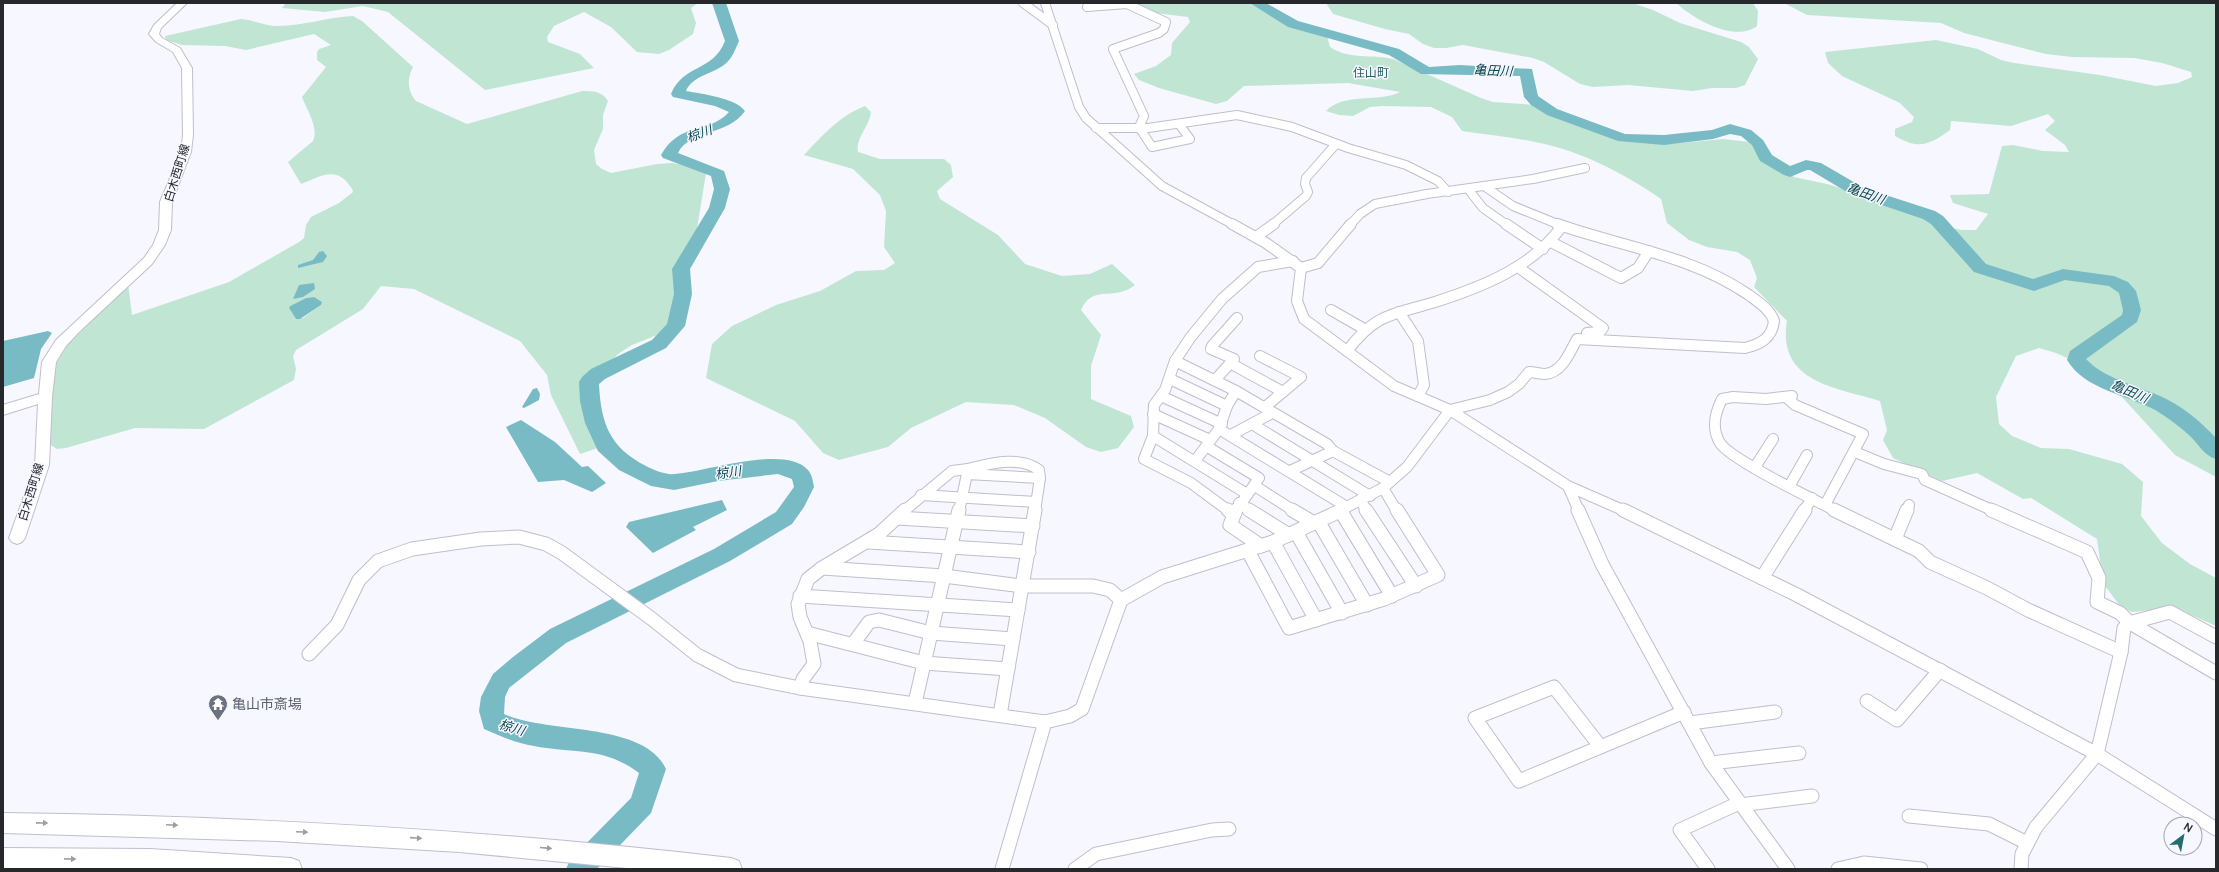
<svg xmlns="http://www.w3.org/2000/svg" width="2219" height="872" font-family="Manrope,'Noto Sans JP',sans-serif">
  <rect width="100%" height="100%" fill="#f7f7ff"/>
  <g fill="#c1e5d3" fill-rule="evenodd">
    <path d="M286 3H698L691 8 696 23 693 34 669 50 659 54 637 52 611 27 584 12 554 26 547 37 548 42 580 54 594 68 485 90 388 12 363 6 325 12 282 8Z"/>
    <path d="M1136 3H1250L1293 26 1327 36 1330 47C1350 60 1371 54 1393 59L1481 98 1493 102 1536 105 1556 117 1618 137 1670 144 1723 139 1750 142 1762 147 1794 177 1827 184 1877 199 1946 227 1962 230H1976L1988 214 1953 203 1950 195 1989 194 2002 146 2013 145 2043 151 2069 152 2065 145 2045 130 2055 121 2048 114 2011 126 1951 121 1950 130C1929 145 1919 150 1895 136V129L1912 122 1914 117 1900 103 1842 76 1828 63 1825 52 1936 40 1978 49 2001 60 2014 63 2100 75 2156 86 2178 83 2192 77 2191 72 2162 63 2134 58 2072 57 2046 54 1964 33 1941 23 1807 15 1784 3H2216V477L2175 455 2099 372 2056 353 2039 348 2016 356 1996 397 1999 424 2012 436 2041 448 2069 449 2122 464 2143 482 2141 516 2162 543 2190 564 2216 578V626L2176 608 2132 612 2120 606 2103 583 2097 539 2031 498 2023 499 1977 473 1942 481 1893 458 1883 440 1887 430 1880 401C1834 387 1777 382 1787 321L1754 287 1757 278 1750 260 1737 252 1707 247 1689 240 1667 223 1661 199C1625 174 1583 152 1540 143 1514 137 1487 135 1462 131L1452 117 1431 107 1382 106 1370 107 1353 116 1339 115 1326 111C1344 92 1378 103 1400 92L1348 83 1244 86 1227 101 1216 104 1159 88 1139 80 1134 74 1156 66 1171 55 1172 43 1190 22 1188 17 1155 13 1137 7Z"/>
    <path d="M1326 3H1632L1653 10 1680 23 1741 42 1749 47 1758 59 1745 85 1736 88H1712L1693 91 1628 85 1593 87 1580 84 1544 62 1533 58 1463 45 1446 48H1434L1423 44 1409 34 1385 29 1333 14Z"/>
    <path d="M1676 3H1753L1758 11 1757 26C1734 43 1694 19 1676 3Z"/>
    <path d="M353 16 362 21 413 67C407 78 407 91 416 101L467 124 582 91C593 91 602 91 608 101L603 115V129L594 150 596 164 602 169 611 173 657 164 672 163 686 165 706 173 697 229 689 247 680 285V315L662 333 632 345 618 354 600 374 594 419 601 447 580 454 551 395 547 375 520 341 414 289 381 286 363 309 296 350 293 356 296 369 294 380 204 429 135 428 66 448 57 449 46 442 56 364 66 347 128 283 132 315 229 282 299 242 304 238 306 225 311 217 339 203 353 192C352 187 349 185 346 181 332 167 317 178 301 184L288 162 313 141C319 128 307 110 302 97L326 67 317 60V52L319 49 331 45 314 34 246 50 225 46 182 45 166 40 165 36 241 19C254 20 265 26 278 26 303 26 328 17 353 16ZM314 297 321 305 303 318 296 319 289 308 290 306 306 298Z"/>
    <path d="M865 106 871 112C870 126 855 138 858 152L880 159H944L951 165 953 177 937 191 940 199 998 235 1025 264 1062 276 1090 274 1112 264 1135 285C1132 287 1128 290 1124 291 1106 297 1091 288 1081 310L1101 335 1091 366V399L1131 416 1134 427 1118 448 1101 452 1086 447 1045 418 1014 405 966 402 911 428 888 447 839 460 823 453 795 421 706 378 712 344 732 326 776 305 820 291 856 271 884 270 895 263 884 247 886 211 880 195 853 169 804 155C822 136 839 116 865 106Z"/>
  </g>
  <g fill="#79bbc5">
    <path d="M323 251 327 256 323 262 298 268V265L313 260 319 252Z"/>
    <path d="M314 283 315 289 303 297 293 299 299 285Z"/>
    <path d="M314 297 322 302 321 305 300 319H296L289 308 290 306 306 298Z"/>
    <path d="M48 331 52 333 41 349 34 378 3 387V341Z"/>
    <path d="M537 388 540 394 539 400 524 408 522 407 533 389Z"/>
    <path d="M521 420 555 442 582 467 588 466 606 483 592 492 564 480 538 482 506 427Z"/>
    <path d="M722 500 727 510 693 527 696 530 653 553 626 527 629 522Z"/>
  </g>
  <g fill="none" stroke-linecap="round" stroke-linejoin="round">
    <g fill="#79bbc5" fill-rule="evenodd">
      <path d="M712 3H726L739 41C735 50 732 59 724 65 712 74 692 76 686 91 702 94 736 98 745 111 728 136 690 129 678 153L724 171 730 189 725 208 690 269 692 294 685 326 666 348 605 379 599 384C601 423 609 447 646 466 654 470 665 475 675 474 706 472 785 444 808 470 812 474 813 482 814 487L804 507 792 524 730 561 566 643 509 688 505 697 504 714C546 734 644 721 666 769L651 813 597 869H566L570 860 631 798 639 773C603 746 574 754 534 746 516 743 500 736 484 729L479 711 481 697 493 674 513 657 550 629 714 549 776 512 794 487 792 479 778 474 718 481 674 490 651 486 619 470 598 451 585 423 580 401 579 382 582 377 591 369 652 340 667 324 674 294 672 269 709 208 714 189 711 176 663 158 661 155C680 121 708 135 729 112L715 106 673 97 671 94C683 64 713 72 725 41Z"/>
      <path d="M1250 3H1266L1298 21 1399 49 1429 67 1460 65 1532 69 1538 96 1557 109 1625 134 1664 135 1712 130 1730 124 1751 130 1763 140 1772 155 1790 166 1806 160 1821 163 1864 188 1935 211 1943 216 1986 264 2033 279 2063 269 2114 276 2128 282 2136 291 2141 310 2137 322 2086 359C2105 379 2135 385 2160 396 2181 405 2200 421 2216 438V459C2204 456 2198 443 2189 435 2179 426 2168 418 2157 411 2128 395 2085 390 2067 360L2070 351 2122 315 2123 310 2119 293 2109 286 2065 280 2034 291 1974 272 1931 224 1923 219 1852 195 1810 170H1807L1790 177 1784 175 1760 161 1752 145 1741 136 1730 134 1713 139 1664 145 1618 141 1547 115 1531 105 1524 97 1520 76 1421 74 1389 55 1288 27Z"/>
    </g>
    <g stroke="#bebfcb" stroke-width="10">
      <g id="minor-far2">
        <path d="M1023 3 1053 25"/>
        <path d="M1045 3 1079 107 1086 118 1162 186 1234 225"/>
        <path d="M1087 7 1127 4 1166 22 1164 29 1159 33 1113 49 1144 116 1139 127 1152 147 1190 139 1179 124"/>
        <path d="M1096 128H1148L1237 115 1292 127 1348 148 1406 165 1438 181 1448 192"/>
        <path d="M1484 186 1513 206 1560 225"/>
        <path d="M1468 189 1483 208 1507 225"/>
        <path d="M1272 225 1306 196 1308 192 1305 184 1306 178 1336 144"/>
        <path d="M1350 225 1360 214 1375 204 1427 194 1533 179 1585 168"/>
      </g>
    </g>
    <g stroke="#bebfcb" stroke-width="12">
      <g id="minor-far1">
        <path d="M1232 224 1266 243 1301 268 1297 301 1304 319 1394 386 1450 410 1568 486 1625 511"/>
        <path d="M1506 224 1543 249"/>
        <path d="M1256 237 1274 224"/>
        <path d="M1551 242 1621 278 1638 268 1649 251"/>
        <path d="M1518 267 1603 328 1600 332 1587 333"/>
        <path d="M1301 268 1318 263 1351 224"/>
        <path d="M1331 310 1366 330"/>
        <path d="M1399 312 1418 341 1424 385 1418 396"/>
        <path d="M1347 351C1377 312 1393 315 1435 302 1482 287 1533 267 1562 226"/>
        <path d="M1260 356 1301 377 1265 407"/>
        <path d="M1175 361 1236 391 1327 444 1333 451 1390 482"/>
        <path d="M1230 363 1283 392"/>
        <path d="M1170 379 1227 406"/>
        <path d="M1215 380 1234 359 1211 349 1212 346 1237 318"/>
        <path d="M1161 396 1222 424"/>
        <path d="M1792 396 1766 399 1733 397 1722 399C1715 413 1711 428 1720 443 1731 460 1813 499 1836 511"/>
        <path d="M1786 397 1795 405 1863 434 1825 505"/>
        <path d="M1153 414 1210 440"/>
        <path d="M1252 424 1370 496"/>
        <path d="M1219 429 1347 507"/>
        <path d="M1231 435 1272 413"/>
        <path d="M1153 436 1247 494"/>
        <path d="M1206 446 1259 478 1236 511"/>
        <path d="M1855 452 1884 464 1922 474 1925 480 1994 511"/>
        <path d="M1195 461 1219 429 1227 406 1236 391"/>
        <path d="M1755 467 1773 439"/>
        <path d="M968 469C989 464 1020 455 1039 470L1040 478"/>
        <path d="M1290 471 1333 451"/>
        <path d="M1790 485 1807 455"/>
        <path d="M1255 486 1294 511"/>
        <path d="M1568 486 1579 511"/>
        <path d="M1383 488 1397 511"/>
        <path d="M921 495 1036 502"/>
        <path d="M1360 500 1367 511"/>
        <path d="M1239 503 1251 511"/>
        <path d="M904 511 952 471 968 469 967 474"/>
        <path d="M959 511 967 474 1040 478 1035 511"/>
        <path d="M1229 511 1191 483 1144 459 1153 436 1154 405 1165 390 1175 361 1190 338 1222 299 1258 267 1293 261"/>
        <path d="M1339 511 1383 488 1407 467 1450 410 1490 400 1508 392 1519 384 1529 372C1534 372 1540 374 1545 374 1562 373 1570 352 1577 339L1745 348C1761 344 1772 338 1774 321 1770 309 1758 302 1749 295 1691 255 1622 247 1557 224"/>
        <path d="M1804 511 1812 498"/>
        <path d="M1907 511 1909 505"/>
      </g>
    </g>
    <g stroke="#bebfcb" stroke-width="15">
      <g id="minor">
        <path d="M1228 510 1233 514"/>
        <path d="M1236 510 1230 525 1261 546"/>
        <path d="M1249 510 1289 535"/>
        <path d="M1292 510 1314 523"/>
        <path d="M1340 510 1392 596"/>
        <path d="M1366 510 1416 586"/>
        <path d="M1578 510 1602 564 1711 763 1788 869"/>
        <path d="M1623 510 1797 595 2097 754 2216 829"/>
        <path d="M1834 510 1919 551 1930 562 1987 588 2028 610 2121 652"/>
        <path d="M1991 510 2087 552 2099 578 2097 602 2120 613 2130 623 2216 673"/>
        <path d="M897 518 1033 526"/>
        <path d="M1318 521 1367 605"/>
        <path d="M1296 532 1342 613"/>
        <path d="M1895 539 1907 510"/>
        <path d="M868 542 1029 552"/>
        <path d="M1273 542 1316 620"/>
        <path d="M1248 551 1289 628 1384 599 1438 575 1397 510"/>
        <path d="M822 568 944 576 1022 586H1093L1110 590 1121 600 1162 577 1273 542 1342 510"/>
        <path d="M1762 578 1805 510"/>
        <path d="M800 596 1018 610"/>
        <path d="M807 633 924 663 1008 669"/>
        <path d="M853 644 869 622 879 620 931 633 1013 639"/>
        <path d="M309 654 337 625 359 580 378 561 412 549 481 539 519 537 546 544 562 553 652 619 697 655 736 675 800 688 1045 722 1002 869"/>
        <path d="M800 688 803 679 814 664 810 641 800 617 798 604 808 579 822 568 879 534 905 510"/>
        <path d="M1867 701 1897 720 1940 670"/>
        <path d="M915 703 959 510"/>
        <path d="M1000 715 1035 510"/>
        <path d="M1045 722 1070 716 1082 709 1121 600"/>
        <path d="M1690 723 1775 712"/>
        <path d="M1600 746 1554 687 1475 718 1519 781 1684 712"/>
        <path d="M1711 763 1799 753"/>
        <path d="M1740 805 1812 796"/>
        <path d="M1909 816 1989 824 2027 843"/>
        <path d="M1075 869 1096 854 1212 830 1229 829"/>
        <path d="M1708 869 1680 830 1739 803"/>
        <path d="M1838 869 1864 863 1921 869"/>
        <path d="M2021 869 2022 854 2036 827 2097 754 2121 652 2124 628 2129 623 2170 612 2216 637"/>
      </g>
    </g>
    <g stroke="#bebfcb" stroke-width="2">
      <path id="major" d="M177 3H187L161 28 159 34 162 38 180 48 192 68 193 135 191 152 172 202 171 230 165 245 152 264 79 332 66 346 56 362 52 397 49 465 25 538 22 542 17 544 12 542 9 538 35 465 38 404 3 415V405L39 394 42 362 56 340 144 258 153 245 159 230 160 202 181 152 183 135 182 68 173 52 156 42 149 34 154 25Z"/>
    </g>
    <g stroke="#bebfcb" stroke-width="2">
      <g id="highway">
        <path d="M3 813C247 816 489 830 731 858L739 861 742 869H637L459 852 277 841 3 833Z"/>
        <path d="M3 848 150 849 291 858 299 861 302 869H3Z"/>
      </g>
    </g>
    <use href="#minor-far2" stroke="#fff" stroke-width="8"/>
    <use href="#minor-far1" stroke="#fff" stroke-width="10"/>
    <use href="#minor" stroke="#fff" stroke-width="13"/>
    <use href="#major" fill="#fff" fill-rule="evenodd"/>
    <use href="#highway" fill="#fff" fill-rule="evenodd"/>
  </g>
  <defs><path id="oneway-solid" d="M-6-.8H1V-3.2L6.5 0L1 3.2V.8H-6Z"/></defs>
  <g fill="#9e9ea0">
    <use href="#oneway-solid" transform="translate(42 823) rotate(1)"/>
    <use href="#oneway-solid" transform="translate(172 825) rotate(3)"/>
    <use href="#oneway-solid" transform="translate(302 832) rotate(3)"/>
    <use href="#oneway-solid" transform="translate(416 838) rotate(4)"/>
    <use href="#oneway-solid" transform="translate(546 848) rotate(5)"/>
    <use href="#oneway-solid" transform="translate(70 859) rotate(1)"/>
  </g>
  <defs>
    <g id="temple-pin" transform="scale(1)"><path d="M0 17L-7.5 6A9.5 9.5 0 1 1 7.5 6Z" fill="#6b7280" stroke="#f7f7ff"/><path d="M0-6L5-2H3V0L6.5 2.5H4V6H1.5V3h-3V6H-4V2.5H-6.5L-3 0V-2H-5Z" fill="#fff"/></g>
  </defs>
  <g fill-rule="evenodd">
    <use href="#temple-pin" x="218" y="704"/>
  </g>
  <g text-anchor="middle" stroke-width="3" stroke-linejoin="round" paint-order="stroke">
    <g font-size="12" fill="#255f61" stroke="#f7f7ff">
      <text x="1371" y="77">住山町</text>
    </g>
    <g font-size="12" fill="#27282c" stroke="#f7f7ff">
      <text transform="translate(177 173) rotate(-73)" y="4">白木西町線</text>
      <text transform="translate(31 492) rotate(-73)" y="4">白木西町線</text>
    </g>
    <g font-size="13" font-style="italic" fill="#09474f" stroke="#f7f7ff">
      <text transform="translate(1493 70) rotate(3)" y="5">亀田川</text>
      <text transform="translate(699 133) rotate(-20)" y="5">椋川</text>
      <text transform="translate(1866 193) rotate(20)" y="5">亀田川</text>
      <text transform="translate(2130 391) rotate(23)" y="5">亀田川</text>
      <text transform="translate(728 472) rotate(-8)" y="5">椋川</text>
      <text transform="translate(512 727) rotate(17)" y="5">椋川</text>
    </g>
    <g font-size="14" fill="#5b616d" stroke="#f7f7ff" text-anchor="start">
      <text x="232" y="709">亀山市斎場</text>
    </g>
  </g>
  <rect width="2219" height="872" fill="none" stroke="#27282c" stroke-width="8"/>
  <g transform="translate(2183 836) rotate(32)"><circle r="19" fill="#f7f7ff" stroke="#a4a4ab"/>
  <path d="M0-3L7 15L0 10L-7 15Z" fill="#216d6f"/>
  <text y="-6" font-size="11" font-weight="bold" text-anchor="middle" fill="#27282c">N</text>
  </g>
</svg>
